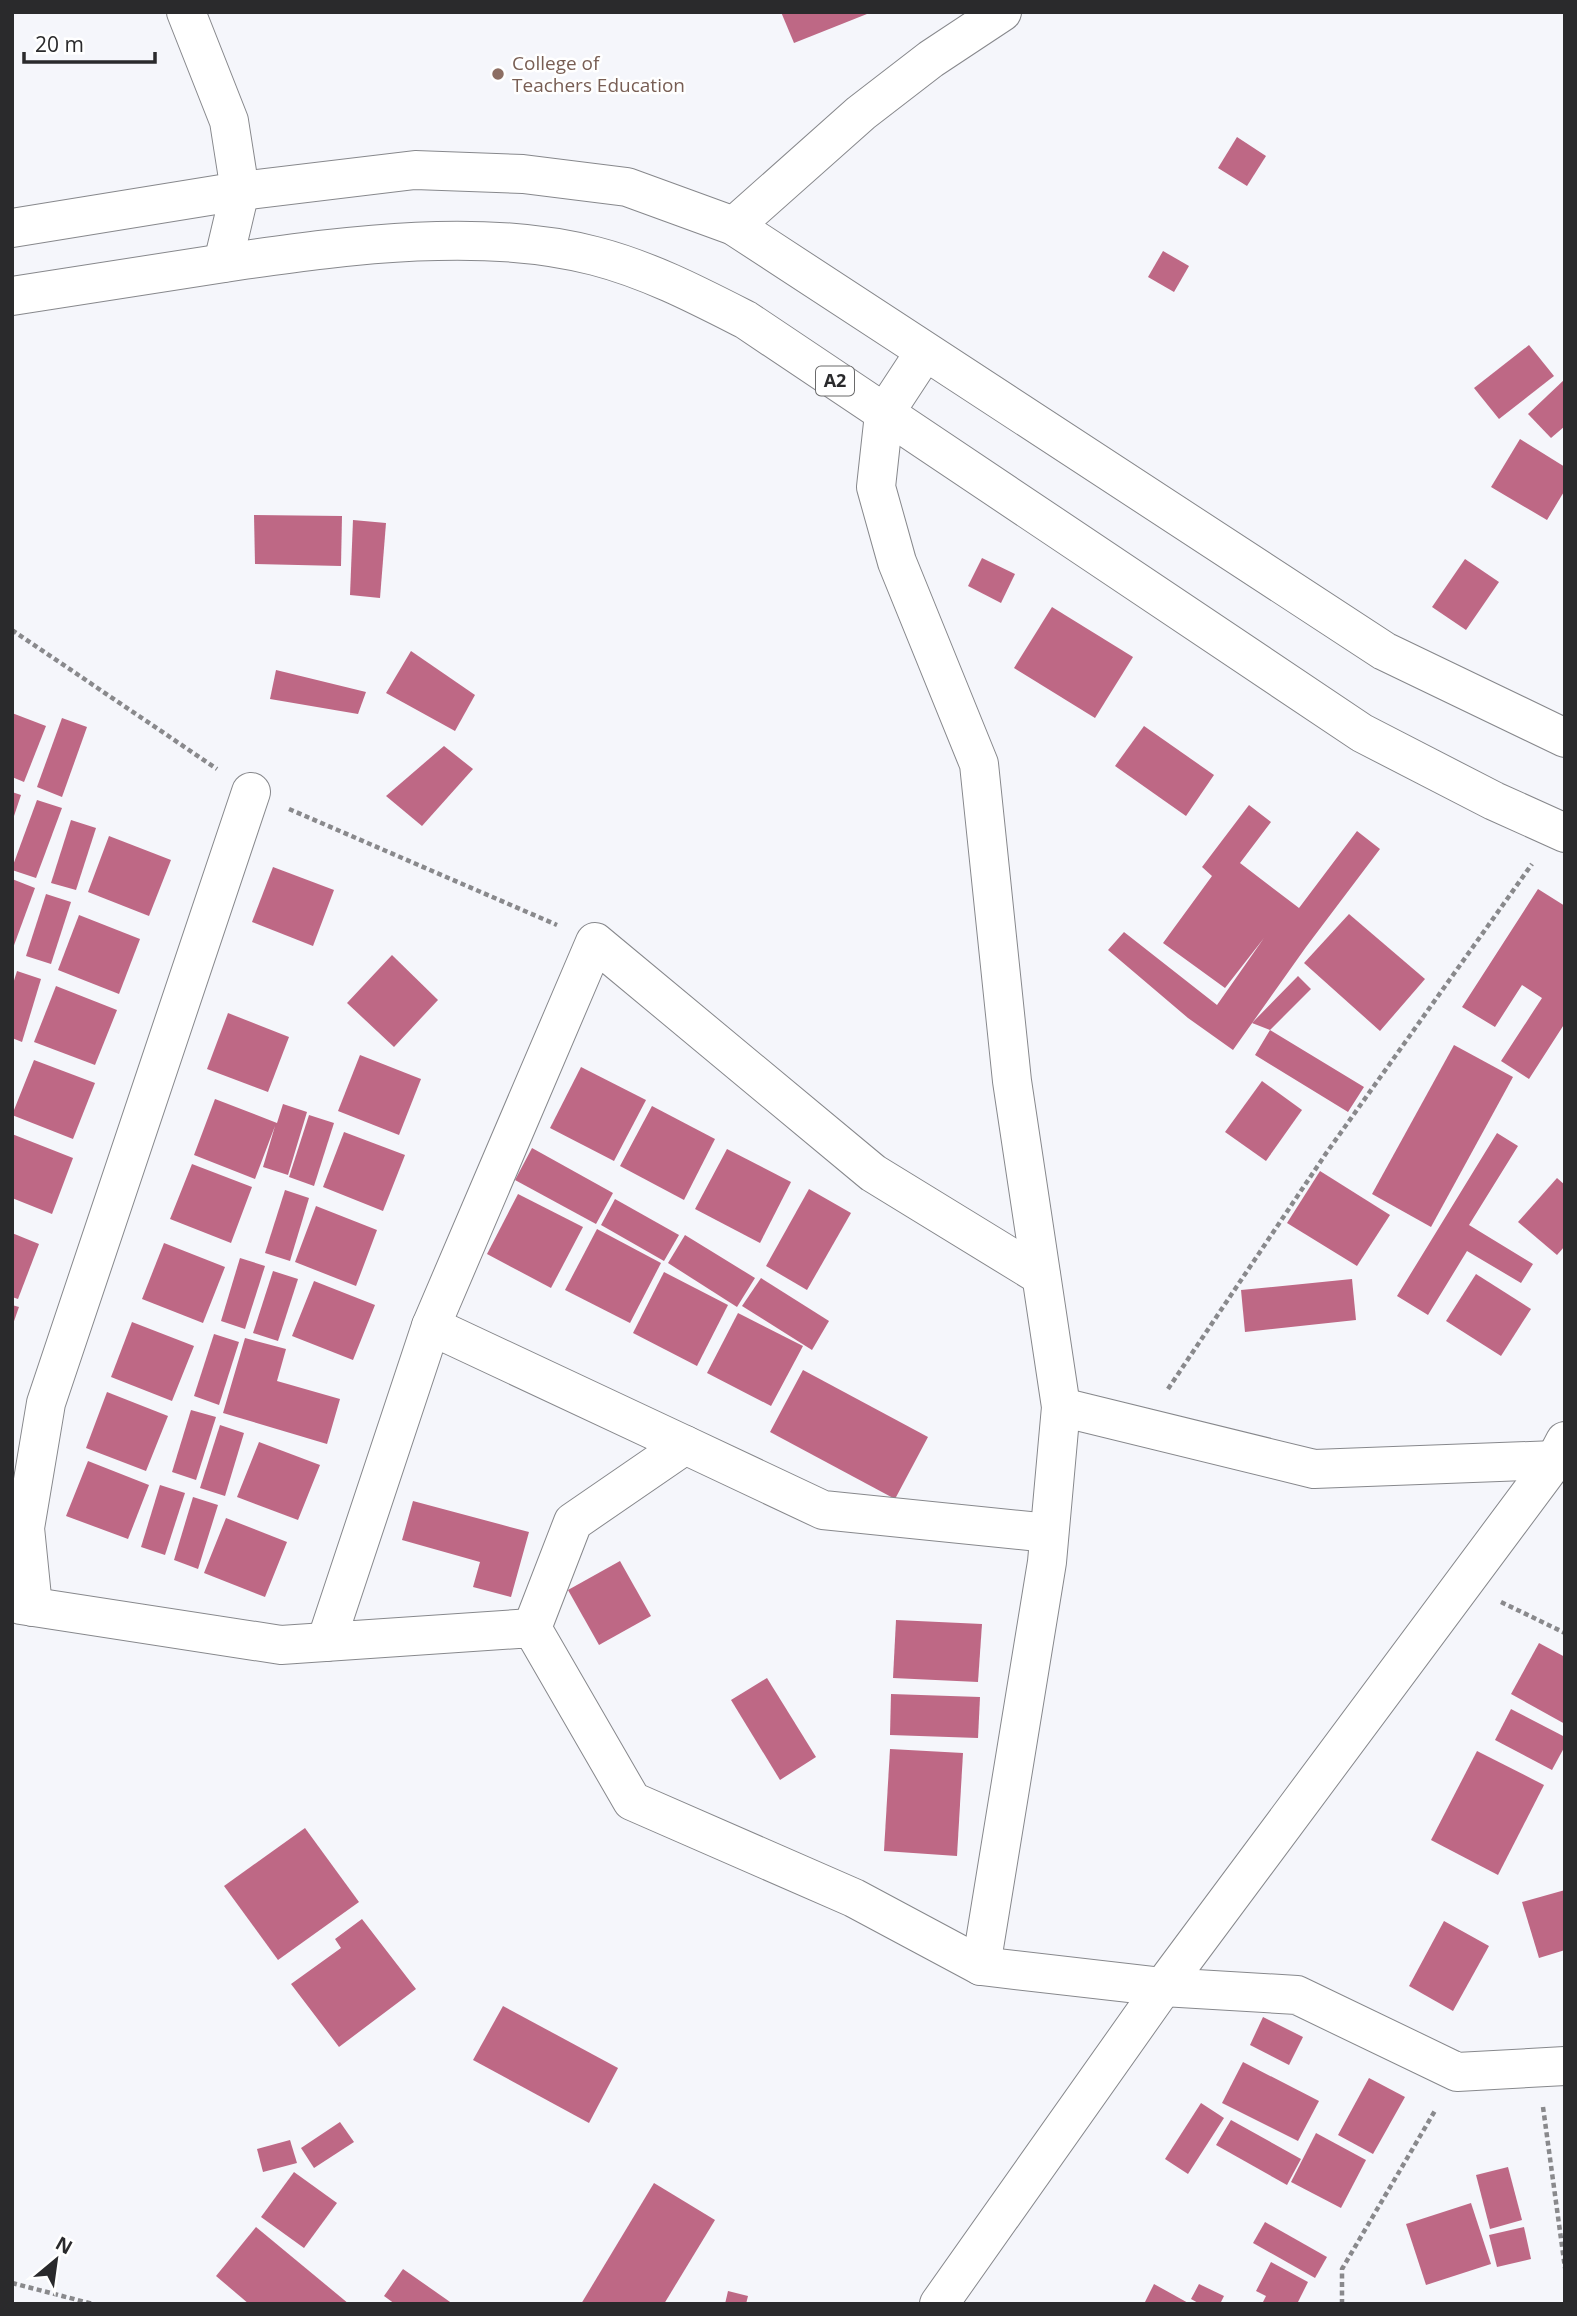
<svg xmlns="http://www.w3.org/2000/svg" width="1577" height="2316" font-family="'Open Sans',sans-serif">
  <rect width="100%" height="100%" fill="#f5f6fb"/>
  <g fill="#be6885">
    <path d="M781 12H872L794 43Z"/>
    <path d="M1237 137 1266 156 1247 186 1218 168Z"/>
    <path d="M1163 251 1189 266 1174 292 1148 277Z"/>
    <path d="M1529 345 1554 376 1499 419 1474 388Z"/>
    <path d="M1565 379V426L1551 438 1528 414Z"/>
    <path d="M1520 439 1565 467V490L1547 520 1491 487Z"/>
    <path d="M254 515 342 516 341 566 255 564Z"/>
    <path d="M353 520 386 523 380 598 350 595Z"/>
    <path d="M982 558 1015 574 1001 603 968 586Z"/>
    <path d="M1465 559 1499 582 1466 630 1432 607Z"/>
    <path d="M1052 607 1133 657 1095 718 1014 668Z"/>
    <path d="M411 651 475 695 455 731 386 693Z"/>
    <path d="M276 670 366 692 358 714 270 699Z"/>
    <path d="M12 713 46 726 24 782 12 777Z"/>
    <path d="M62 718 87 727 62 797 37 787Z"/>
    <path d="M1144 726 1214 775 1186 816 1115 766Z"/>
    <path d="M444 746 473 769 422 826 386 796Z"/>
    <path d="M12 792 21 795 13 819H12Z"/>
    <path d="M37 800 62 808 36 878 12 870V868Z"/>
    <path d="M1249 805 1271 822 1240 863 1299 908 1357 831 1380 849 1306 947 1233 1050 1188 1018 1108 950 1124 932 1217 1005 1264 938 1225 988 1163 943 1212 876 1202 867Z"/>
    <path d="M71 820 96 828 76 890 51 883Z"/>
    <path d="M109 836 171 860 149 916 88 892Z"/>
    <path d="M273 867 334 890 313 946 252 922Z"/>
    <path d="M12 879 35 888 13 948H12Z"/>
    <path d="M1538 889 1565 906V1023L1529 1079 1501 1061 1542 998 1522 985 1495 1027 1462 1007Z"/>
    <path d="M46 894 71 902 51 964 26 956Z"/>
    <path d="M1349 914 1425 979 1380 1031 1304 963Z"/>
    <path d="M79 915 140 939 119 994 58 970Z"/>
    <path d="M392 955 438 1000 394 1047 347 1003Z"/>
    <path d="M17 971 41 979 22 1042 12 1038V987Z"/>
    <path d="M1298 976 1311 989 1270 1030 1364 1087 1348 1112 1255 1055 1270 1030 1252 1023Z"/>
    <path d="M56 986 117 1010 95 1065 34 1042Z"/>
    <path d="M228 1013 289 1037 268 1092 207 1069Z"/>
    <path d="M1454 1045 1513 1077 1431 1227 1372 1194Z"/>
    <path d="M360 1055 421 1079 399 1135 338 1111Z"/>
    <path d="M34 1060 95 1083 73 1139 12 1115Z"/>
    <path d="M581 1067 646 1100 614 1161 550 1128Z"/>
    <path d="M1262 1081 1302 1110 1266 1161 1225 1132Z"/>
    <path d="M215 1099 277 1123 283 1104 307 1112 288 1175 263 1167 275 1126 255 1179 194 1155Z"/>
    <path d="M652 1106 715 1139 684 1200 620 1166Z"/>
    <path d="M309 1115 334 1123 314 1186 289 1177Z"/>
    <path d="M344 1132 405 1155 383 1211 323 1187Z"/>
    <path d="M1497 1133 1518 1146 1469 1225 1533 1264 1521 1283 1467 1251 1428 1315 1397 1296Z"/>
    <path d="M12 1134 73 1158 52 1214 12 1198Z"/>
    <path d="M532 1148 613 1193 596 1224 515 1180Z"/>
    <path d="M727 1149 791 1182 760 1243 695 1209Z"/>
    <path d="M192 1164 252 1187 231 1243 170 1219Z"/>
    <path d="M1320 1171 1390 1215 1357 1266 1287 1223Z"/>
    <path d="M1557 1178 1565 1185V1246L1557 1255 1518 1222Z"/>
    <path d="M809 1189 851 1213 807 1290 766 1266Z"/>
    <path d="M285 1190 309 1198 290 1261 265 1253Z"/>
    <path d="M518 1194 583 1227 551 1288 487 1254Z"/>
    <path d="M615 1199 679 1235 664 1261 601 1225Z"/>
    <path d="M316 1206 377 1230 356 1286 295 1262Z"/>
    <path d="M597 1229 661 1263 630 1323 565 1290Z"/>
    <path d="M12 1233 39 1244 18 1299 12 1297Z"/>
    <path d="M685 1235 755 1278 737 1307 668 1263Z"/>
    <path d="M164 1243 225 1267 203 1323 142 1299Z"/>
    <path d="M240 1258 265 1266 245 1329 221 1321Z"/>
    <path d="M273 1271 298 1279 278 1341 253 1333Z"/>
    <path d="M664 1272 728 1305 697 1366 633 1333Z"/>
    <path d="M1476 1274 1531 1309 1501 1356 1446 1321Z"/>
    <path d="M761 1278 829 1321 812 1350 742 1306Z"/>
    <path d="M1352 1279 1356 1320 1245 1332 1241 1290Z"/>
    <path d="M314 1281 375 1305 353 1360 292 1336Z"/>
    <path d="M12 1305 19 1307 13 1324H12Z"/>
    <path d="M738 1313 803 1346 771 1406 707 1373Z"/>
    <path d="M132 1322 194 1346 172 1401 111 1377Z"/>
    <path d="M214 1334 239 1342 219 1405 194 1396Z"/>
    <path d="M245 1338 286 1349 277 1381 340 1399 327 1444 223 1413Z"/>
    <path d="M803 1370 928 1437 895 1499 770 1432Z"/>
    <path d="M107 1392 168 1416 146 1471 86 1448Z"/>
    <path d="M191 1410 216 1417 196 1480 172 1472Z"/>
    <path d="M220 1425 244 1433 225 1496 200 1488Z"/>
    <path d="M259 1442 320 1465 298 1520 237 1497Z"/>
    <path d="M88 1461 149 1485 128 1539 66 1516Z"/>
    <path d="M160 1485 185 1493 165 1555 141 1547Z"/>
    <path d="M193 1497 218 1505 198 1569 174 1560Z"/>
    <path d="M413 1501 529 1532 511 1597 473 1587 480 1562 402 1540Z"/>
    <path d="M226 1518 287 1542 265 1597 204 1573Z"/>
    <path d="M620 1561 651 1616 599 1645 568 1590Z"/>
    <path d="M896 1620 982 1624 978 1682 893 1678Z"/>
    <path d="M1539 1643 1565 1657V1724L1511 1694Z"/>
    <path d="M767 1678 816 1757 780 1780 731 1700Z"/>
    <path d="M891 1694 980 1697 978 1738 890 1735Z"/>
    <path d="M1511 1709 1565 1737V1746L1552 1770 1495 1740Z"/>
    <path d="M890 1749 963 1753 957 1856 884 1851Z"/>
    <path d="M1477 1751 1544 1785 1498 1875 1431 1840Z"/>
    <path d="M305 1828 359 1902 278 1960 224 1886Z"/>
    <path d="M1565 1890V1950L1539 1958 1522 1902Z"/>
    <path d="M362 1919 416 1989 339 2047 291 1984 341 1948 335 1939Z"/>
    <path d="M1444 1921 1489 1946 1453 2011 1409 1986Z"/>
    <path d="M503 2006 618 2068 589 2123 473 2060Z"/>
    <path d="M1263 2017 1303 2037 1289 2065 1250 2045Z"/>
    <path d="M1243 2062 1319 2101 1298 2141 1222 2103Z"/>
    <path d="M1369 2078 1405 2097 1373 2154 1338 2135Z"/>
    <path d="M1201 2103 1224 2118 1188 2174 1165 2159Z"/>
    <path d="M1231 2120 1301 2159 1287 2185 1216 2145Z"/>
    <path d="M340 2122 354 2142 314 2168 301 2148Z"/>
    <path d="M1316 2133 1366 2160 1341 2208 1291 2182Z"/>
    <path d="M290 2140 297 2163 263 2172 257 2149Z"/>
    <path d="M1508 2167 1522 2220 1490 2229 1476 2175Z"/>
    <path d="M294 2172 337 2203 304 2248 261 2217Z"/>
    <path d="M654 2183 715 2220 664 2304H581Z"/>
    <path d="M1471 2203 1491 2264 1426 2285 1406 2224Z"/>
    <path d="M1265 2222 1327 2257 1315 2278 1253 2243Z"/>
    <path d="M256 2227 349 2304H249L216 2276Z"/>
    <path d="M1524 2227 1531 2259 1497 2267 1489 2235Z"/>
    <path d="M1271 2262 1308 2282 1297 2304H1262L1266 2296 1256 2291Z"/>
    <path d="M403 2269 453 2304H395L384 2296Z"/>
    <path d="M1154 2284 1190 2304H1144Z"/>
    <path d="M1199 2284 1224 2296 1220 2304H1200L1191 2299Z"/>
    <path d="M728 2291 748 2296 746 2304H725Z"/>
  </g>
  <g fill="none" stroke-linecap="round" stroke-linejoin="round">
    <g stroke="#87888c" stroke-width="40">
      <g id="street">
        <path d="M186 12 229 121 240 191 223 263"/>
        <path d="M734 226 861 113 931 59 1002 12"/>
        <path d="M924 353 884 414 876 487 897 562 979 764 1012 1081 1061 1407 1047 1562 981 1966"/>
        <path d="M431 1326 595 942 873 1173 1041 1276"/>
        <path d="M1061 1407 1314 1469 1555 1460"/>
        <path d="M12 1602 21 1605 281 1645 532 1628 632 1801 854 1898 981 1966 1163 1987 1297 1995 1457 2072 1565 2066"/>
        <path d="M33 1607 25 1528 46 1403 251 792"/>
        <path d="M532 1628 573 1522 685 1445 823 1510 1049 1533"/>
        <path d="M326 1642 431 1326 685 1445"/>
        <path d="M939 2304 1163 1987 1555 1460 1565 1441"/>
      </g>
    </g>
    <g stroke="#87888c" stroke-width="40">
      <g id="highway">
        <path d="M12 228 240 191 415 170 523 174 627 187 734 226 1384 651 1565 738"/>
        <path d="M12 296C87 284 162 272 237 261 350 245 483 227 595 256 649 270 697 295 746 320L1362 733 1494 801 1565 833"/>
      </g>
    </g>
    <g stroke="#89898c" stroke-width="4.5" stroke-dasharray="5 3.5" stroke-linecap="butt">
      <path d="M12 630 217 769"/>
      <path d="M289 809 557 925"/>
      <path d="M1168 1389 1327 1152 1532 864"/>
      <path d="M1501 1602 1565 1633"/>
      <path d="M1543 2107 1565 2268"/>
      <path d="M12 2283 93 2304"/>
      <path d="M1342 2304V2269L1436 2109"/>
    </g>
    <use href="#street" stroke="#fff" stroke-width="38"/>
    <use href="#highway" stroke="#fff" stroke-width="38"/>
  </g>
  <circle fill="#8d6e63" stroke="#fff" stroke-width="2.5" cx="498" cy="74" r="7"/>
  <g text-anchor="middle" stroke-width="5" stroke-linejoin="round" paint-order="stroke">
    <rect fill="#fff" stroke="#6a6a6b" stroke-width="2" x="816" y="366.5" width="38" height="29" rx="5"/>
    <g font-size="18" font-weight="bold" fill="#2a2a2c">
      <text x="835" y="387">A2</text>
    </g>
    <g font-size="19" fill="#785e54" stroke="#fff" text-anchor="start">
      <text x="512" y="70">College of<tspan x="512" dy="22">Teachers Education</tspan></text>
    </g>
  </g>
  <rect width="1577" height="2316" fill="none" stroke="#2a2a2c" stroke-width="28"/>
  <g transform="translate(56 2260) rotate(29)" stroke="#ffffff" stroke-width="5" paint-order="stroke">
  <path d="M0-5L12 26L0 18L-12 26Z" fill="#2a2a2c"/>
  <text y="-10" font-size="19" font-weight="bold" text-anchor="middle" fill="#2a2a2c">N</text>
  </g>
  <path d="M24 52v10h131v-10" fill="none" stroke="#2a2a2c" stroke-width="3.5"/>
  <text x="35" y="52" font-size="21" fill="#2a2a2c" stroke="#ffffff" stroke-width="5" paint-order="stroke">20 m</text>
</svg>
